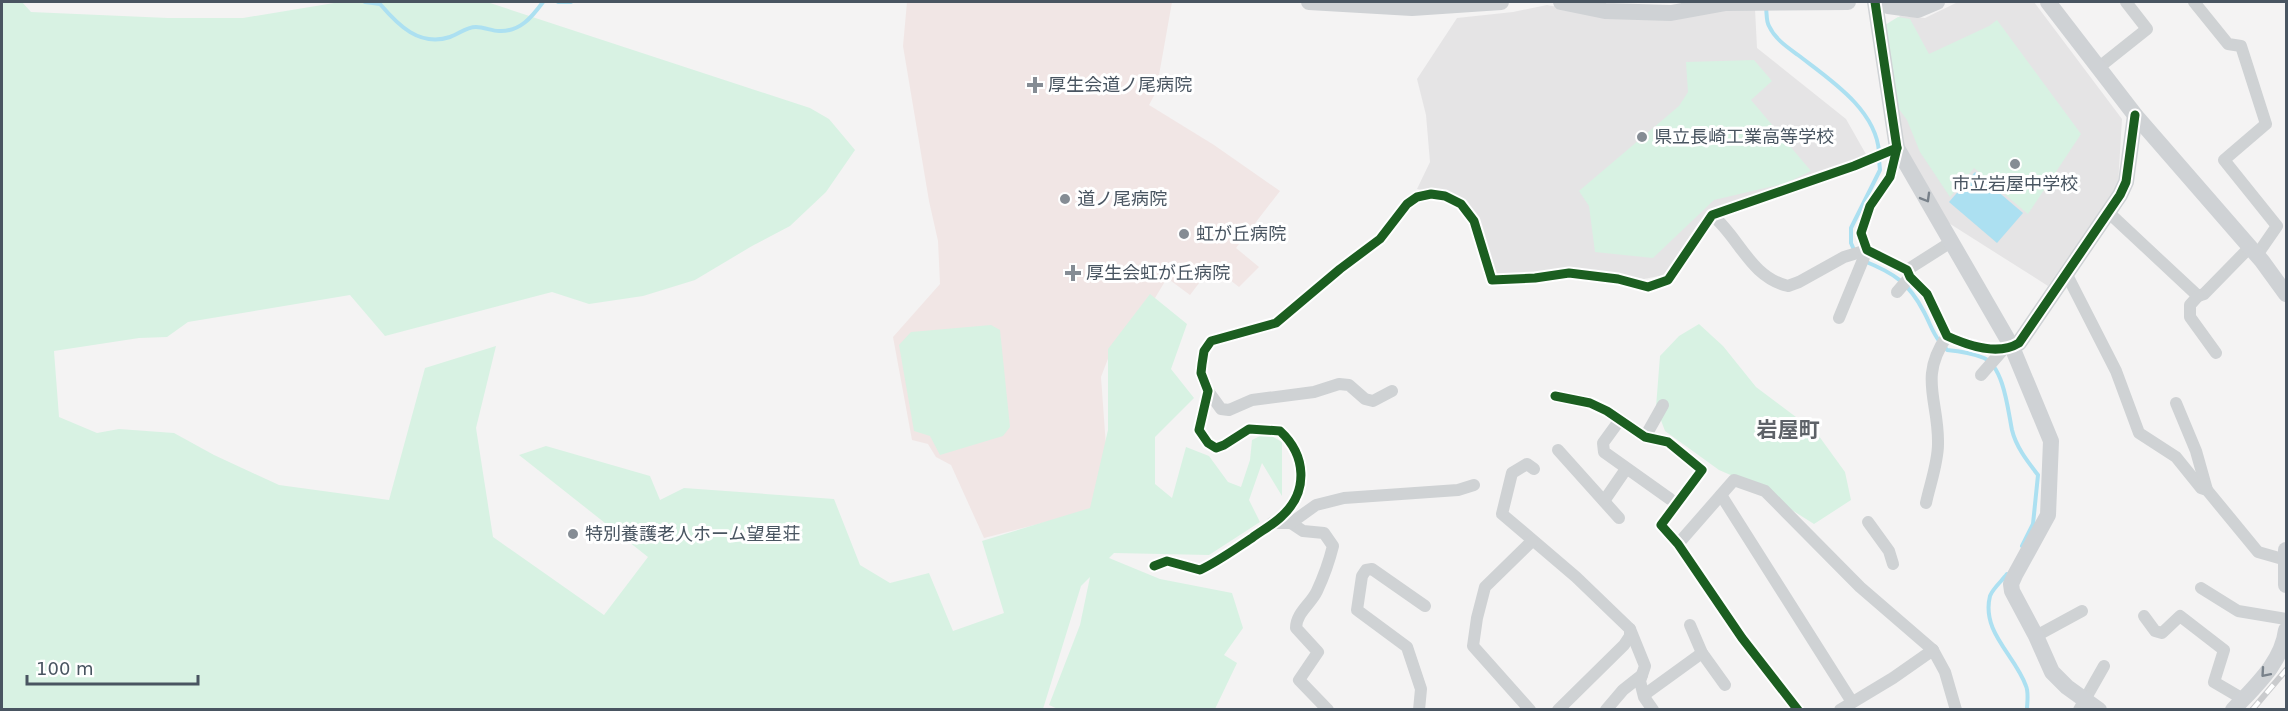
<svg xmlns="http://www.w3.org/2000/svg" width="2288" height="711" font-family="'DejaVu Sans','Noto Sans JP',sans-serif">
  <rect width="100%" height="100%" fill="#f4f3f3"/>
  <g fill="#e5e4e5">
    <path d="M1958 2H2034L2122 119 2118 185 2048 286 1944 220 1899 144 1885 31 1900 16 1925 18Z"/>
    <path d="M1547 5 1593 14 1755 9 1757 48 1846 119 1867 156 1709 212 1698 224 1664 275 1644 279 1595 270 1498 276 1491 269 1474 212 1443 194 1417 189 1430 162 1426 115 1417 79 1457 18 1513 12Z"/>
  </g>
  <path fill="#f1e6e5" d="M907 2H1172L1156 92 1149 105 1214 145 1280 191 1236 248 1259 267 1239 287 1212 266 1190 295 1167 278 1125 348 1109 356 1101 377 1107 460 1096 509 984 538 951 465 936 457 928 444 912 440 893 337 940 284 938 241 929 201 903 46Z"/>
  <g fill="#d8f2e3">
    <path d="M2 2H22L31 12 168 18H243L340 2H487L810 108 829 119 855 150 826 192 790 226 752 246 695 280 643 296 589 304 552 292 385 336 350 295 188 322 167 337 139 338 54 351 59 417 97 433 119 429 174 433 214 455 279 485 389 500 425 368 496 346 476 428 493 537 604 615 648 557 519 455 546 446 650 476 660 500 684 488 834 499 860 565 890 583 929 573 953 631 1004 613 982 541 1090 508 1108 430V349L1150 294 1187 324 1171 369 1194 398 1155 437V484L1172 498 1186 447 1209 456 1228 482 1241 487 1250 460 1252 440 1266 433 1282 442V496L1262 463 1249 500 1260 522 1209 555 1114 553 1109 558 1160 579 1232 593 1243 628 1224 655 1237 663 1215 709 1060 710 1049 705 1080 625 1090 577 1081 586 1043 709H2Z"/>
    <path d="M1898 17 1910 19 1929 54 1989 26 1997 20 2081 134 2028 214 1974 168 1950 197 1920 152 1907 120 1896 105 1885 25Z"/>
    <path d="M1754 60 1772 81 1751 100 1811 171 1786 183 1714 200 1653 258 1595 252 1589 206 1579 191 1679 106 1688 92 1686 62Z"/>
    <path d="M1699 324 1723 346 1756 387 1816 432 1845 472 1851 500 1814 524 1749 483 1719 470 1665 431 1656 407 1660 356 1679 336Z"/>
    <path d="M991 325 1000 330 1010 427 1003 436 940 455 930 436 914 431 899 345 911 332Z"/>
  </g>
  <path fill="#ace0f1" d="M1975 172 2023 213 1997 243 1949 202Z"/>
  <g fill="none" stroke-linecap="round" stroke-linejoin="round">
    <g stroke="#ace0f1" stroke-width="4">
      <path d="M365 2 380 4C398 25 419 47 450 37 459 34 466 27 476 27 484 27 492 31 499 31 520 32 532 17 543 2"/>
      <path d="M558 2H571"/>
      <path d="M1766 8C1767 14 1766 21 1769 26 1775 39 1787 47 1798 55 1829 79 1876 109 1879 152"/>
      <path d="M1855 252 1851 243V228L1880 170 1879 160"/>
      <path d="M1864 261C1894 273 1909 283 1924 312 1930 323 1932 332 1940 342"/>
      <path d="M1945 347 1947 350C1959 351 1972 353 1984 358 2004 367 2008 411 2012 430 2016 447 2028 462 2038 475L2033 524 2022 546"/>
      <path d="M2007 574C2002 581 1993 588 1990 596 1981 632 2015 655 2026 686 2029 693 2027 702 2027 710"/>
    </g>
    <g stroke="#cfd2d4" stroke-width="12">
      <path d="M2194 2 2228 44 2241 46 2266 124 2224 160 2277 226 2257 255"/>
      <path d="M2098 68 2147 29 2126 2"/>
      <path d="M1897 148 1890 177 1870 206 1861 233 1867 250 1907 270 1910 277 1927 294 1947 336C1966 344 1992 354 2012 347"/>
      <path d="M2108 212 2198 296 2204 294 2250 247"/>
      <path d="M1712 215C1739 237 1750 277 1788 286L1799 282 1844 257 1867 250"/>
      <path d="M1907 270 1951 242"/>
      <path d="M2066 273 2116 371 2139 433 2176 457 2201 488 2207 490 2258 552 2286 560"/>
      <path d="M1897 292 1910 277"/>
      <path d="M2198 296 2190 305V317L2216 353"/>
      <path d="M1839 318 1867 250"/>
      <path d="M1981 375 2002 351"/>
      <path d="M1208 391 1221 409 1229 410 1252 400 1314 392 1339 384 1349 385 1365 399 1373 401 1392 391"/>
      <path d="M1555 396 1590 403 1607 411 1645 437 1668 442 1702 470 1661 525 1678 544 1742 638 1798 710"/>
      <path d="M2176 403 2196 451 2207 490"/>
      <path d="M1619 421 1603 443 1604 452 1670 499"/>
      <path d="M1645 437 1663 405"/>
      <path d="M1558 450 1619 518"/>
      <path d="M1534 469 1527 464 1512 473 1502 514 1576 577 1630 629V636L1624 645 1558 710"/>
      <path d="M1721 495 1852 702"/>
      <path d="M1604 501 1626 469"/>
      <path d="M1926 503C1930 484 1938 463 1938 444 1939 400 1918 378 1947 336"/>
      <path d="M1868 522 1889 551 1893 564"/>
      <path d="M1272 523H1291L1303 531 1324 533 1333 546C1329 562 1324 576 1317 591 1311 604 1296 613 1296 628L1318 652 1299 680 1328 710"/>
      <path d="M1291 523 1316 505 1344 498 1458 490 1474 485"/>
      <path d="M1678 544 1734 480 1765 491 1860 587 1933 650 1945 672 1956 710"/>
      <path d="M1154 566 1167 561 1200 570C1219 561 1235 549 1252 538 1261 531 1273 525 1282 516 1309 491 1306 455 1280 431L1249 429 1224 445 1216 448 1208 443 1199 430 1208 391 1201 373 1202 364 1204 351 1211 341 1276 323 1340 269 1380 239 1407 204 1417 197 1431 194 1445 196 1461 204 1474 221 1492 280 1535 278 1569 273 1618 279 1648 287 1668 280 1712 215 1854 166 1897 148"/>
      <path d="M2201 588 2238 611 2286 619"/>
      <path d="M2144 616 2155 631 2162 633 2180 616 2224 650 2214 682 2243 699"/>
      <path d="M1690 625 1702 653 1725 685"/>
      <path d="M1630 629 1645 666 1640 681 1644 697 1653 710"/>
      <path d="M2036 636 2082 611"/>
      <path d="M1644 695 1702 653"/>
      <path d="M1419 710 1421 689 1407 647 1357 610 1362 576 1366 570 1372 569 1425 606"/>
      <path d="M1530 710 1473 646 1477 618 1485 587 1532 541"/>
      <path d="M1606 710 1623 690 1642 675"/>
      <path d="M1840 710 1893 678 1933 650"/>
      <path d="M2079 710 2104 666"/>
    </g>
    <g stroke="#cfd2d5" stroke-width="16">
      <path d="M1309 2 1412 8 1501 2"/>
      <path d="M1561 2 1605 11 1671 13 1726 3 1848 2"/>
      <path d="M1875 2 1897 148 2012 347 2051 441 2048 515 2015 575 2011 584 2012 591 2036 636 2052 672 2067 687 2099 710"/>
      <path d="M1877 2 1888 6 1918 10 1937 2"/>
      <path d="M2048 2 2135 115 2262 261 2286 294"/>
      <path d="M2012 347 2019 343 2120 195 2126 182 2135 115"/>
      <path d="M2286 550V585"/>
      <path d="M2233 710C2254 687 2282 663 2286 630"/>
    </g>
    <g stroke="#cacbcd" stroke-width="6">
      <path id="rail" d="M2252 710 2286 670"/>
    </g>
    <use href="#rail" stroke="#fff" stroke-width="4" stroke-dasharray="11" stroke-linecap="butt"/>
    <g stroke="#fff" stroke-width="13">
      <g id="cycleway">
        <path d="M1875 2 1897 148 1890 177 1870 206 1861 233 1867 250 1907 270 1910 277 1927 294 1947 336C1969 346 1998 356 2019 343L2120 195 2126 182 2135 115"/>
        <path d="M1555 396 1590 403 1607 411 1645 437 1668 442 1702 470 1661 525 1678 544 1742 638 1798 710"/>
        <path d="M1154 566 1167 561 1200 570C1219 561 1235 549 1252 538 1261 531 1273 525 1282 516 1309 491 1306 455 1280 431L1249 429 1224 445 1216 448 1208 443 1199 430 1208 391 1201 373 1202 364 1204 351 1211 341 1276 323 1340 269 1380 239 1407 204 1417 197 1431 194 1445 196 1461 204 1474 221 1492 280 1535 278 1569 273 1618 279 1648 287 1668 280 1712 215 1854 166 1897 148"/>
      </g>
    </g>
    <use href="#cycleway" stroke="#1b5e20" stroke-width="9"/>
  </g>
  <defs><path id="oneway-chevron" d="M-2-3.5L2.5 0L-2 3.5" fill="none" stroke-width="1.6" stroke-linecap="round" stroke-linejoin="round" transform="scale(1.5)"/></defs>
  <g stroke="#78818a">
    <use href="#oneway-chevron" transform="translate(1926 198) rotate(60)"/>
    <use href="#oneway-chevron" transform="translate(2265 673) rotate(131)"/>
  </g>
  <g fill="#858c94" stroke="#fff" stroke-width="2">
    <path d="M1032 76h6v6h6v6h-6v6h-6v-6h-6v-6h6z"/>
    <circle cx="1642" cy="137" r="6"/>
    <circle cx="2015" cy="164" r="6"/>
    <circle cx="1065" cy="199" r="6"/>
    <circle cx="1184" cy="234" r="6"/>
    <path d="M1070 264h6v6h6v6h-6v6h-6v-6h-6v-6h6z"/>
    <circle cx="573" cy="534" r="6"/>
  </g>
  <g text-anchor="middle" stroke-width="6" stroke-linejoin="round" paint-order="stroke">
    <g font-size="18" fill="#495561" stroke="#fff" text-anchor="start">
      <text x="1048" y="91">厚生会道ノ尾病院</text>
      <text x="1654" y="143">県立長崎工業高等学校</text>
      <text x="2015" y="190" text-anchor="middle">市立岩屋中学校</text>
      <text x="1077" y="205">道ノ尾病院</text>
      <text x="1196" y="240">虹が丘病院</text>
      <text x="1086" y="279">厚生会虹が丘病院</text>
      <text x="585" y="540">特別養護老人ホーム望星荘</text>
    </g>
    <g font-size="21" font-weight="bold" fill="#5e6268" stroke="#fff">
      <text x="1788" y="437">岩屋町</text>
    </g>
  </g>
  <rect width="2288" height="711" fill="none" stroke="#495561" stroke-width="6"/>
  <path d="M27 675v9h171v-9" fill="none" stroke="#495561" stroke-width="3"/>
  <text x="36" y="675" font-size="18" fill="#495561" stroke="#ffffff" stroke-width="4.5" paint-order="stroke">100 m</text>
</svg>
